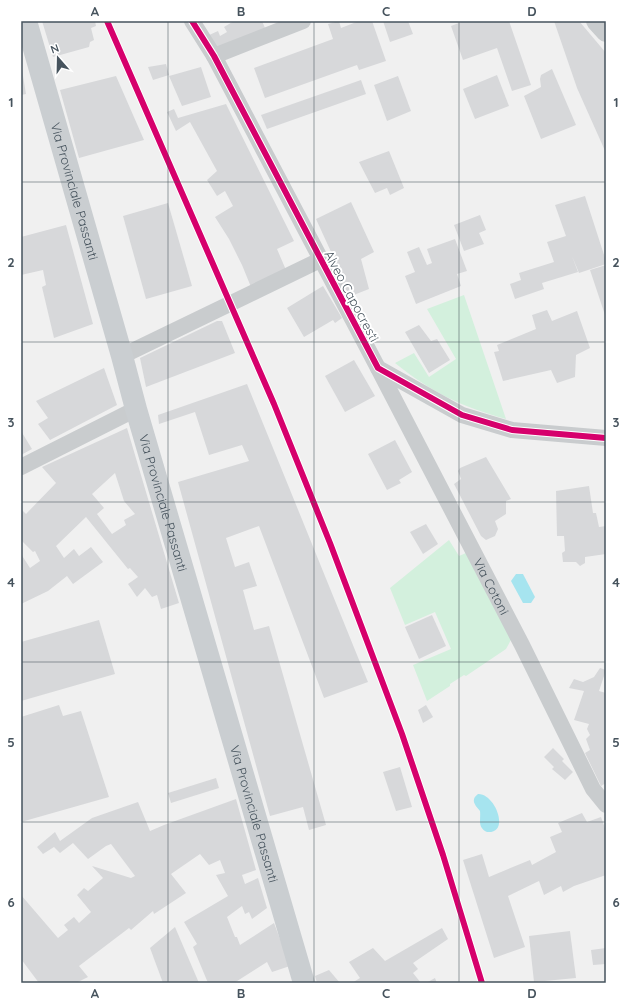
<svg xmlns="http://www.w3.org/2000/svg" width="627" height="1004" font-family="Quicksand,sans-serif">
  <rect width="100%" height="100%" fill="#f0f0f0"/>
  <g fill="#d3f0dd">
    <path d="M464 295 506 419C462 407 431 392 395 363L414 353 429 377 456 359 427 309Z"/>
    <path d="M449 540 459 556 466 553 512 638 506 649 466 676 464 675 450 684V686L427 701 413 665 451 649 435 612 405 625 390 588Z"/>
  </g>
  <g fill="#a6e4ef">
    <path d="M516 574H523L535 597 531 603H523L511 581Z"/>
    <path d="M478 794C495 793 511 834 487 832 477 827 481 820 480 811 475 805 470 800 478 794Z"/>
  </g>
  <g fill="#d7d8da" fill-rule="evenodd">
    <path d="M42 21H95L96 26 91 28 94 40 90 42 89 47 53 57Z"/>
    <path d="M234 21H262L265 28 226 46 214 47 207 36 218 31 220 36 227 32 224 27Z"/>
    <path d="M339 21 341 28 359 21H372L386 61 359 70 357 65 265 98 254 68 333 39 328 24Z"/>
    <path d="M383 21H408L413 34 390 42Z"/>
    <path d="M464 21H509L531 85 512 91 497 48 463 60 451 26Z"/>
    <path d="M554 21H579L606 53V153L577 88Z"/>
    <path d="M166 64 169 75 153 80 148 67Z"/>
    <path d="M201 67 211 97 182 106 169 76Z"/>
    <path d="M552 69 576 125 541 139 524 96 541 87 540 79 541 75Z"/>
    <path d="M22 70 26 94 21 95V71Z"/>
    <path d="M497 75 509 106 475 119 463 89Z"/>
    <path d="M116 76 144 140 79 158 60 90Z"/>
    <path d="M398 76 411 111 387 121 374 85Z"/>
    <path d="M361 80 366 94 267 129 261 115Z"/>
    <path d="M226 104 294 241 277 249 286 270 251 287 242 265 229 239 215 217 233 206 225 191 217 196 207 180 217 171 190 122 176 131 167 112 174 109 178 118Z"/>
    <path d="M389 151 404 188 390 195 387 188 375 193 359 162Z"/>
    <path d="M585 196 606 261V264L579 273 572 256 578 272 542 283 544 289 515 299 510 284 521 280 519 273 554 262 547 242 566 236 555 205Z"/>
    <path d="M351 202 374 252 361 259 369 289 346 298 337 281 343 278 316 219Z"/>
    <path d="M168 203 192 286 146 299 123 216Z"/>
    <path d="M480 215 486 230 479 233 484 244 464 251 454 225Z"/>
    <path d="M66 225 93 324 54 338 42 287 46 285 43 270 21 275V237Z"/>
    <path d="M455 239 467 271 457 274 461 286 416 304 405 276 415 272 407 252 419 247 427 265 432 263 427 249Z"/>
    <path d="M606 265V318L590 270Z"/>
    <path d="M323 286 342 318 335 323 333 320 304 337 287 308Z"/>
    <path d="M547 310 552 321 577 311 590 348 576 355 575 377 557 383 551 370 503 381 494 352 499 351 497 345 536 329 532 315Z"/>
    <path d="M217 321H222L235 353 146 387 140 358Z"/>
    <path d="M419 325 431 341 437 339 450 360 429 373 405 332Z"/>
    <path d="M354 360 375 396 345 412 325 376Z"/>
    <path d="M104 368 117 405 50 440 38 424 48 418 36 401Z"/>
    <path d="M247 384 368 682 324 698 259 526 226 538 235 567 249 562 257 586 243 590 254 630 269 626 326 825 309 830 303 807 270 816 178 482 249 461 242 445 209 455 195 412 159 424 158 415Z"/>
    <path d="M127 428 179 603 161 609 157 595 152 597 145 588 137 597 128 584 138 577 130 568 128 569 86 517 56 546 64 558 74 549 79 556 91 547 103 562 73 584 67 576 48 591 21 604V554L30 568 40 561 35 551 33 552 22 541 21 542V509L26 514 56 483 42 467ZM115 473 124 501 135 514 124 520 126 525 112 534 97 514 104 508 92 494Z"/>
    <path d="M21 431 32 449 21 455Z"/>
    <path d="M395 440 412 472 399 480 401 483 387 490 368 454Z"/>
    <path d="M486 457 511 499 506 501V514L495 521 498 529 495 536 486 540 481 536 454 484 461 479 458 471 460 468Z"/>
    <path d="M589 486 593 513H596L599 527 606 526V554L585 557V563L580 566 576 562H563L562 553 565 551 564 536H557L556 491Z"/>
    <path d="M426 524 438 544 423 554 410 532Z"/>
    <path d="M432 615 446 646 419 659 405 627Z"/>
    <path d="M99 620 115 674 21 701V642Z"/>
    <path d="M600 668 606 670 599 691 606 693V783L601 786 585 753 590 750 586 739 590 735 587 729 589 724 574 720 584 691 569 688 574 679 583 682 594 677Z"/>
    <path d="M59 705 63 716 81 711 109 797 21 822V717Z"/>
    <path d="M426 705 433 717 423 723 418 710Z"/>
    <path d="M553 748 564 759 562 761 573 772 565 780 552 769 554 767 544 757Z"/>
    <path d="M400 767 412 807 396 811 383 772Z"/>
    <path d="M216 778 219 788 171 803 168 793Z"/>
    <path d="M236 799 256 870 242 875 245 884 258 878 267 908 252 919 249 912 245 914 242 906 227 917 235 937H237L240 945 274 923 290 966 272 972 267 962 234 983H208L193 947 197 944 184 922 228 896 216 875 225 873 220 860 209 865 200 854 171 874 186 893 154 914 153 911 131 930 129 928 79 966 88 977 76 983H39L21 959V895L58 938 68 930 64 925 74 917 79 923 91 912 77 895 84 888 88 891 103 878 92 866 131 878 135 876 111 844 106 846 88 859 73 843 60 853 54 847 43 854 37 847 55 832 60 841 92 818 138 802 150 831 164 825Z"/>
    <path d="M582 813 587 822 601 817 606 831V875L574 886 563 892 561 886 544 895 539 881 508 896 525 947 494 958 463 860 482 854 489 877 530 860 532 865 556 852 550 837 562 832 558 823Z"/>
    <path d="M175 927 199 983H163L150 948Z"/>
    <path d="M442 928 448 939 413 963 418 969 413 973 421 983H352L360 978 349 962 373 948 385 961Z"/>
    <path d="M570 931 576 978 534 982 529 936Z"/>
    <path d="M606 948V964L593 965 591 950Z"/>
    <path d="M329 970 340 983H317L315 976Z"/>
    <path d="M435 978 437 983H426Z"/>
  </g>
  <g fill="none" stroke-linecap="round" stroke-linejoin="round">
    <g stroke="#c9ccce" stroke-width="16">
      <path d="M192 21 214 56 378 368 462 415 512 430 606 438"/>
      <path d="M214 56 303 21"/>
      <path d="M122 356 320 260"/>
      <path id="s1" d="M378 368 522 645 593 789 606 805"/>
      <path d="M21 467 136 409"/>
    </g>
    <path stroke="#c9ccce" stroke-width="20" d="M596 21 606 32"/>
    <path stroke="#caced1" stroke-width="22" id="s2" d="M26 21 122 356 136 409 304 983"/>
    <g stroke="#fff" stroke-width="8">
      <g id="cycleway">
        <path d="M107 21 274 404 330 543 402 734 443 855 482 983"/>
        <path d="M192 21 214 56 378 368 462 415 512 430 606 438"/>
      </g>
    </g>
    <use href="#cycleway" stroke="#d6006c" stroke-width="6"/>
  </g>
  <path fill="none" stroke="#46535d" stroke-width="1" stroke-opacity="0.55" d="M168 21V983M314 21V983M459 21V983M21 182H606M21 342H606M21 502H606M21 662H606M21 822H606"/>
  <g text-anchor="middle" stroke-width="4" stroke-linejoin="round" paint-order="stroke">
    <g font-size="13" fill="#46535d" stroke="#fff">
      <text dy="5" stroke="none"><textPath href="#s2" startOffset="177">Via Provinciale Passanti</textPath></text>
      <text transform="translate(352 296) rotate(62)" y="5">Alveo Capocresti</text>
      <text dy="5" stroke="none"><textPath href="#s2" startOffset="501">Via Provinciale Passanti</textPath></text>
      <text dy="5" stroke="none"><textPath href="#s1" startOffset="246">Via Cotoni</textPath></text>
      <text dy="5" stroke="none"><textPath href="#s2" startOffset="825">Via Provinciale Passanti</textPath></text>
    </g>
  </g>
  <rect width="627" height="1004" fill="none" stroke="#ffffff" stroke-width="44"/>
  <g transform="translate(58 58) rotate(340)" stroke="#ffffff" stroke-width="3" paint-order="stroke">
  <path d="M0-3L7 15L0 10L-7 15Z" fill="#46535d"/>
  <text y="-6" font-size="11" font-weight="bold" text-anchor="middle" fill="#46535d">N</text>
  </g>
  <rect x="22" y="22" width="583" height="960" fill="none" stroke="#46535d" stroke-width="1.5"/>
  <g font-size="13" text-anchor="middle" font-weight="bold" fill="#46535d">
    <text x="95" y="16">A</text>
    <text x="241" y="16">B</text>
    <text x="386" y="16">C</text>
    <text x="532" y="16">D</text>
    <text x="11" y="107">1</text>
    <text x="616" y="107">1</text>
    <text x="11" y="267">2</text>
    <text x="616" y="267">2</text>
    <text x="11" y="427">3</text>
    <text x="616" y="427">3</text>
    <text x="11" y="587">4</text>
    <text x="616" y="587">4</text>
    <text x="11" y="747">5</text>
    <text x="616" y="747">5</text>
    <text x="11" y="907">6</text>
    <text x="616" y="907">6</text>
    <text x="95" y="998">A</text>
    <text x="241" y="998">B</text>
    <text x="386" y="998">C</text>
    <text x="532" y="998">D</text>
  </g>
</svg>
